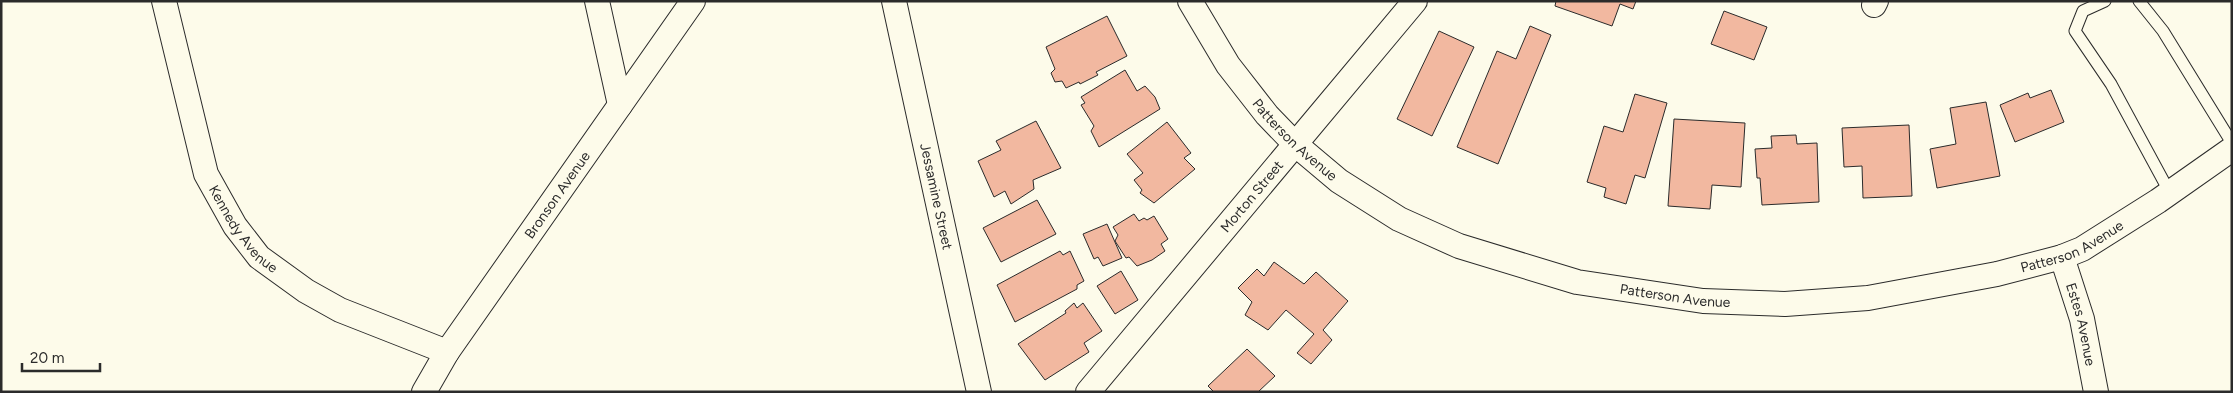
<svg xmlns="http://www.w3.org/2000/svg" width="2233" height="393" font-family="Figtree,sans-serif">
  <rect width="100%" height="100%" fill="#fdfbea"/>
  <g fill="#f2b8a0" stroke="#2b2b2b">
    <path d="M1556 1H1636L1633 9 1620 4 1612 26 1555 6Z"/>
    <path d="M1724 11 1767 27 1754 60 1711 44Z"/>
    <path d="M1107 16 1127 56 1096 72 1098 75 1080 84 1079 82 1066 88 1062 81 1055 82 1051 73 1055 69 1046 47Z"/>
    <path d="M1530 26 1551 35 1498 164 1457 147 1497 51 1516 59Z"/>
    <path d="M1439 31 1474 47 1432 136 1397 119Z"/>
    <path d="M1125 70 1137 91 1145 86 1155 97 1160 109 1099 147 1091 131 1094 126 1081 105 1085 103 1081 97Z"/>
    <path d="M2051 90 2064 122 2015 142 2000 105 2028 93 2030 98Z"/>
    <path d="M1635 94 1667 103 1645 178 1635 175 1626 204 1604 197 1606 188 1587 182 1604 126 1623 132Z"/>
    <path d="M1986 102 2000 176 1937 188 1930 149 1956 144 1950 108Z"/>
    <path d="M1674 119 1745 123 1741 187 1712 185 1710 209 1668 206Z"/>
    <path d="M1036 121 1061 168 1033 180 1034 189 1011 204 1005 191 994 197 978 161 1001 150 996 141Z"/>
    <path d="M1167 122 1191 153 1184 158 1195 169 1154 203 1140 193 1142 190 1134 180 1143 173 1127 154Z"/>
    <path d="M1909 125 1912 196 1863 198 1862 166 1844 167 1842 128Z"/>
    <path d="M1796 135 1797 144 1817 143 1819 202 1762 205 1760 178H1757L1755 149 1772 148 1771 136Z"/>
    <path d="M1037 200 1056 234 1001 262 983 228Z"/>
    <path d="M1134 214 1139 221 1144 218 1147 220 1154 216 1168 239 1161 244 1165 251 1152 260 1137 266 1129 257 1126 258 1115 241 1118 235 1113 227Z"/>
    <path d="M1107 224 1122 258 1103 266 1098 257 1094 259 1083 234Z"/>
    <path d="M1060 251 1063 255 1070 251 1084 281 1077 285V289L1015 322 997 285Z"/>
    <path d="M1274 262 1304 284 1316 272 1348 301 1323 330 1332 340 1311 364 1297 353 1314 334 1286 310 1268 330 1245 315 1252 302 1238 288 1257 269 1264 276Z"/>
    <path d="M1121 271 1138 300 1115 314 1097 286Z"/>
    <path d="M1074 303 1077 308 1083 303 1102 331 1084 343 1089 352 1045 380 1018 344 1066 313 1065 311Z"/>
    <path d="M1247 349 1275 376 1258 392H1214L1208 386Z"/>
  </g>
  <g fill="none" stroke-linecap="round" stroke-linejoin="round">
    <g stroke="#2b2b2b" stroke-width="13">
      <g id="service">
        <path d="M2105 1 2083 11 2075 31 2111 84 2170 193"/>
        <path d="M2139 1 2163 31 2232 143"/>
      </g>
    </g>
    <g stroke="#2b2b2b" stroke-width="26">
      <g id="minor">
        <path id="s1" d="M164 1 206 174 235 226 259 257 306 291 340 310 447 352"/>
        <path d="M597 1 620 105"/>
        <path id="s2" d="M894 1 979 392"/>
        <path id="s3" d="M1190 1 1228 65 1267 115 1295 144 1339 181 1399 219 1459 246 1577 282 1703 301 1785 304 1868 298 1997 274 2062 257 2082 249 2158 201 2232 149"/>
        <path d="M1874 5 1876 1"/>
        <path id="s4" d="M2062 257 2082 319 2096 392"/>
        <path id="s5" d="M424 392 447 352 693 1"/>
        <path id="s6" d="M1088 392 1415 1"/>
      </g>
    </g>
    <use href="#service" stroke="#fdfbea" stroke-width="11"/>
    <use href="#minor" stroke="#fdfbea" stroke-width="24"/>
  </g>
  <g text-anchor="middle" stroke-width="4" stroke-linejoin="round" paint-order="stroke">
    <g font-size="14" fill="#2b2b2b" stroke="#fdfbea">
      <text dy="5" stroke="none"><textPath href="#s3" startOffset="175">Patterson Avenue</textPath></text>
      <text dy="5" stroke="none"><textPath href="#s5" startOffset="238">Bronson Avenue</textPath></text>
      <text dy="5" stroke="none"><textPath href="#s2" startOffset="200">Jessamine Street</textPath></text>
      <text dy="5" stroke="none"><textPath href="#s6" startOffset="255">Morton Street</textPath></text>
      <text dy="5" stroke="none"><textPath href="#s1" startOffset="245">Kennedy Avenue</textPath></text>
      <text dy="5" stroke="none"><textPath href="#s3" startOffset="1000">Patterson Avenue</textPath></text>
      <text dy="5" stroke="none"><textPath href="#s3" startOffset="595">Patterson Avenue</textPath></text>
      <text dy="5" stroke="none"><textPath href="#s4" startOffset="70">Estes Avenue</textPath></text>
    </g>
  </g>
  <rect width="2233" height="393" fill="none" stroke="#2b2b2b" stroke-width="5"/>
  <path d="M22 363v8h78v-8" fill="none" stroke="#2b2b2b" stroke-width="2.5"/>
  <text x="30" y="363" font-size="15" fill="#2b2b2b" stroke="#fdfbea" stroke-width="4" paint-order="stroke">20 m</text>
</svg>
